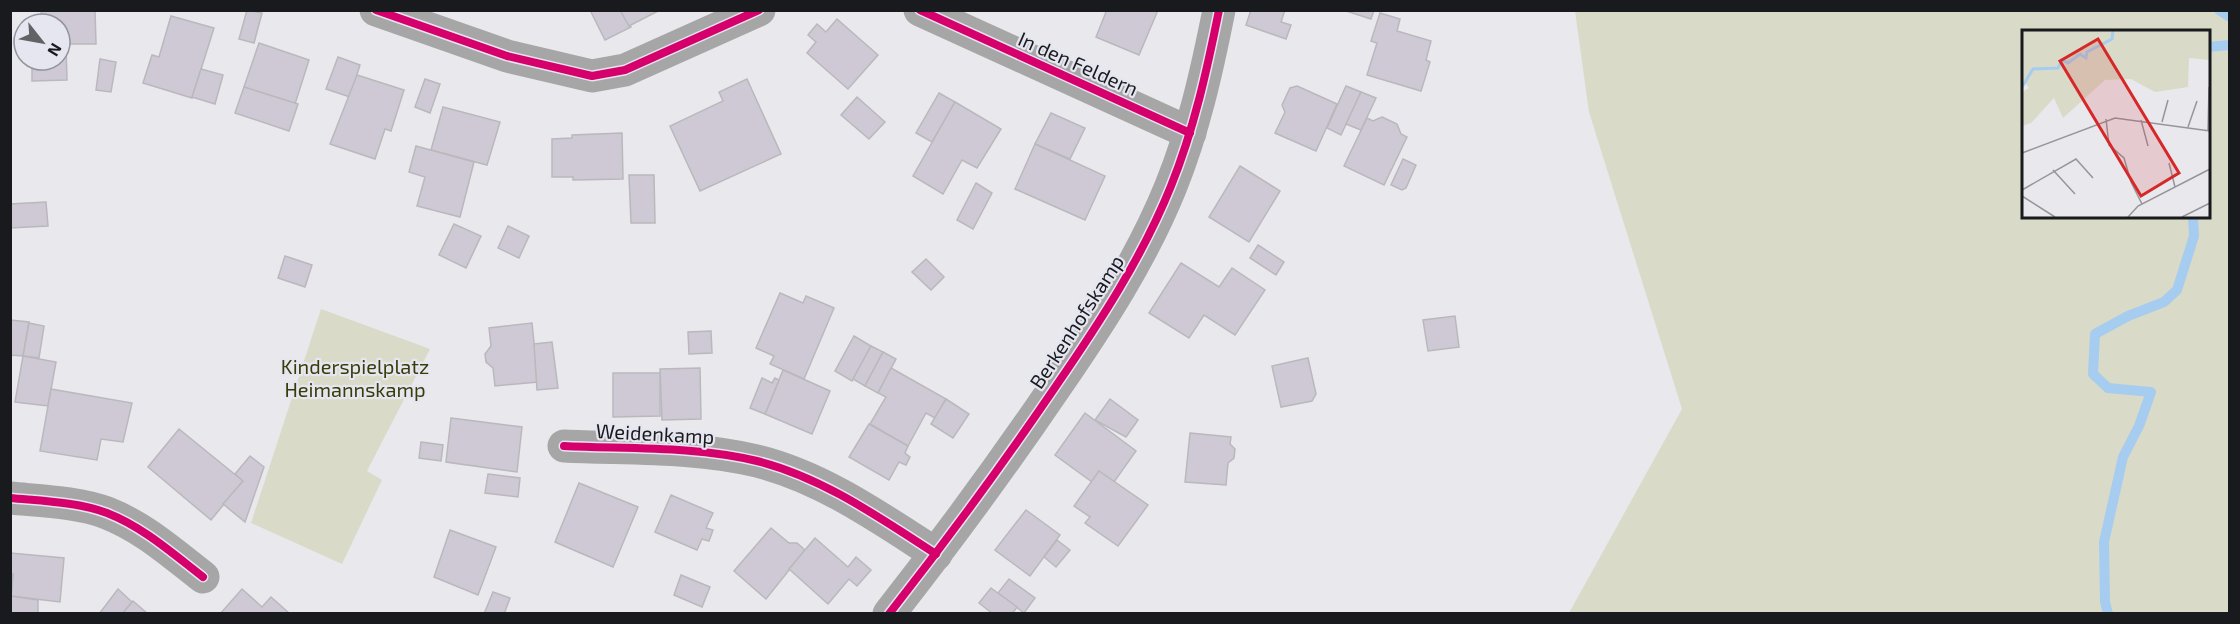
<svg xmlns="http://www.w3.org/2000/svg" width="2240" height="624" font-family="'Exo 2',sans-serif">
  <rect width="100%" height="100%" fill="#e8e8ed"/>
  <g fill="#d9dbc8" fill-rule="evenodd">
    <path d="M1575 11H2229V613H1569L1682 409 1589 112ZM2024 32H2208V216H2024Z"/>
    <path d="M321 309 430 349 367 471 382 480 342 564 251 523Z"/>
  </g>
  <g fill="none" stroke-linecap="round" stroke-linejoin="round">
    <g stroke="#a6cdef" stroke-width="10">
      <path d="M2219 10 2230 17"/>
      <path d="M2208 47 2230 45"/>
      <path d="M2108 614 2105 602 2104 542 2123 457 2139 426 2151 392 2108 388 2093 374 2095 334 2128 316 2164 302 2177 290 2194 236 2193 216"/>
    </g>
  </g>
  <g fill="#cfc9d6" stroke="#b9b9bc" stroke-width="1.5">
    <path d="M41 10H95L96 44H66L67 80 32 81V60H60V24H42Z"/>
    <path d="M247 10 262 13 254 43 239 39Z"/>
    <path d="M590 10H620L631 27 605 40Z"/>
    <path d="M620 10H660L629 26Z"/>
    <path d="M1103 10H1158L1139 55 1096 37 1106 12Z"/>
    <path d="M1251 10H1285L1281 22 1291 25 1286 39 1246 25Z"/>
    <path d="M1343 10H1374L1371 19Z"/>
    <path d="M1380 13 1400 19 1397 31 1431 41 1426 60 1430 62 1421 91 1367 75 1377 43 1371 41Z"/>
    <path d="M171 16 214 28 192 98 143 83 152 55 159 57Z"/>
    <path d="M837 19 878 55 848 89 807 53 816 42 808 35 817 24 826 32Z"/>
    <path d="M259 43 309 60 295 104 244 87Z"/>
    <path d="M338 57 360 65 350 97 326 89Z"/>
    <path d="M100 59 116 62 111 92 96 90Z"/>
    <path d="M201 69 223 75 215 104 192 97Z"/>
    <path d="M357 75 404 90 391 131 385 129 375 159 330 144Z"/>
    <path d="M425 79 440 84 430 113 415 107Z"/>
    <path d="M747 79 781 154 700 191 670 126 723 101 719 92Z"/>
    <path d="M1297 86 1337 104 1316 151 1275 133 1285 112 1282 105 1290 88Z"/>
    <path d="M1346 86 1361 92 1341 135 1327 128Z"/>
    <path d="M244 87 298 104 289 131 235 113Z"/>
    <path d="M1361 92 1376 98 1361 130 1346 124Z"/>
    <path d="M939 93 955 102 932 142 916 133Z"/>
    <path d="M857 97 885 122 869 139 841 115Z"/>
    <path d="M955 102 1001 129 977 168 962 160 943 194 913 176Z"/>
    <path d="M443 107 500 122 487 165 431 150Z"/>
    <path d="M1051 113 1085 128 1070 159 1035 144Z"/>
    <path d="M1382 117 1397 124 1401 134 1407 137 1384 185 1344 166 1367 118 1373 121Z"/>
    <path d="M622 133 623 179 573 180V177H552V139L572 138V135Z"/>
    <path d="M1035 144 1105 176 1085 220 1015 189Z"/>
    <path d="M416 146 474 162 460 217 417 206 425 177 409 172Z"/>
    <path d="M1403 159 1416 165 1406 188 1402 190 1391 185Z"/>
    <path d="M1240 166 1280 191 1249 242 1209 217Z"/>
    <path d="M629 175H654L655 223H631Z"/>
    <path d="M976 183 992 193 973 229 957 220Z"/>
    <path d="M46 202 48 226 10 228V204Z"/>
    <path d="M454 224 481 236 466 268 439 255Z"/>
    <path d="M508 226 529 236 519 258 498 248Z"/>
    <path d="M1258 245 1284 262 1276 275 1250 258Z"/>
    <path d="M285 256 312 265 305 287 278 278Z"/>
    <path d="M926 259 944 277 931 290 912 272Z"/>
    <path d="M1181 263 1219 287 1232 268 1265 290 1235 335 1204 315 1189 338 1149 313Z"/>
    <path d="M780 293 803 303 806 296 834 308 804 379 770 364 774 356 756 348Z"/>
    <path d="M1455 316 1459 347 1428 351 1423 320Z"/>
    <path d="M10 320 29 322 23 356 10 355Z"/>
    <path d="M29 323 44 326 39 358 23 356Z"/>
    <path d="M532 323 538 382 495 386 493 368 486 362 485 354 491 346 489 328Z"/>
    <path d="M711 331 712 353 689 354 688 332Z"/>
    <path d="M854 336 871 346 852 381 835 371Z"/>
    <path d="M552 342 558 388 537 390 534 344Z"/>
    <path d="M871 346 883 352 865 386 853 379Z"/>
    <path d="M883 352 896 359 878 393 865 386Z"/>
    <path d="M23 356 56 362 48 406 15 402Z"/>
    <path d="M1308 358 1316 394 1312 401 1281 407 1272 366Z"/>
    <path d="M700 368 701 419 662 420 660 369Z"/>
    <path d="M891 368 946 399 935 418 926 413 908 446 870 424 886 397 878 393Z"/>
    <path d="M783 370 830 391 812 434 765 414Z"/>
    <path d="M613 373H660V416L613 417Z"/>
    <path d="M762 378 772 383 775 378 779 380 765 414 750 408Z"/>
    <path d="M51 389 132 403 123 442 101 439 97 460 40 451Z"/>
    <path d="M946 399 969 414 953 438 931 424Z"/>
    <path d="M1110 399 1138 420 1126 437 1095 420Z"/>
    <path d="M1085 413 1136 451 1114 482 1099 471 1092 482 1055 455Z"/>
    <path d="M451 418 522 427 517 472 446 462Z"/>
    <path d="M869 424 908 446 905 453 910 457 906 465 899 462 889 480 849 457Z"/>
    <path d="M179 429 243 481 211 520 148 467Z"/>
    <path d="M1190 433 1231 437 1230 444 1235 449 1234 458 1228 463 1226 485 1185 482Z"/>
    <path d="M421 442 443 445 441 461 419 458Z"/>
    <path d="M250 456 264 467 245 522 223 504 243 481 235 474Z"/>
    <path d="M1099 471 1148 505 1118 546 1085 523 1090 517 1074 506Z"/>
    <path d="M488 474 520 478 518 497 485 493Z"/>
    <path d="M579 483 638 507 613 567 555 542Z"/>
    <path d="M671 495 713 513 706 528 713 530 709 541 702 539 697 550 655 532Z"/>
    <path d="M1026 510 1060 535 1030 576 995 550Z"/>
    <path d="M771 528 789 543H797L805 550 766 599 734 571Z"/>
    <path d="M450 530 496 547 478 595 434 577Z"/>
    <path d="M815 538 848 567 856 557 871 570 857 586 849 579 828 604 789 569Z"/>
    <path d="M1057 540 1070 550 1056 567 1044 557Z"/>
    <path d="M10 553 64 558 60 602 11 596 13 574H10Z"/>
    <path d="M10 574H13L11 596 38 600V614H10Z"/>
    <path d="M681 575 710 587 702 607 674 595Z"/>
    <path d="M1009 579 1035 598 1024 613 998 593Z"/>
    <path d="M991 588 1017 607 1012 614H993L979 603Z"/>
    <path d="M118 589 132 602 122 614H99Z"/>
    <path d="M242 589 262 607 271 597 289 613 220 614Z"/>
    <path d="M493 592 510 598 504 614H484Z"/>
    <path d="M133 601 148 614H122Z"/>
  </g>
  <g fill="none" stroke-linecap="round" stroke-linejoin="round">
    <g stroke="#a7a6a7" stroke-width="33">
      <path d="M376 10 507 56 592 76 625 70 759 10"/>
      <path d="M920 10 1190 133"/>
      <path d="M564 446C628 449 695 446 757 461 822 477 880 518 936 554"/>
      <path d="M10 498C41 501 78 502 107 513 143 527 172 553 203 577"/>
      <path d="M889 614C947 540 1003 464 1056 386 1100 322 1142 258 1171 186 1194 129 1207 70 1219 10"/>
    </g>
    <g stroke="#e5e6f0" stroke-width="11">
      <g id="cycleway">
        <path d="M376 10 507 56 592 76 625 70 759 10"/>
        <path d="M920 10 1190 133"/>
        <path d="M564 446C628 449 695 446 757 461 822 477 880 518 936 554"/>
        <path d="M10 498C41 501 78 502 107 513 143 527 172 553 203 577"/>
        <path d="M889 614C947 540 1003 464 1056 386 1100 322 1142 258 1171 186 1194 129 1207 70 1219 10"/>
      </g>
    </g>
    <use href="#cycleway" stroke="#d6006c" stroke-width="8"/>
  </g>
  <g text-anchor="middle" stroke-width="4.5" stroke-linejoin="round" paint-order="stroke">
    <g font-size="20" fill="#191a1d" stroke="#e5e6f0">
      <text transform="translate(1078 64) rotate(24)" y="7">In den Feldern</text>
      <text transform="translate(1077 322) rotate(-57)" y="7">Berkenhofskamp</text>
      <text transform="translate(655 434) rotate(3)" y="7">Weidenkamp</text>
    </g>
    <g font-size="20" fill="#383c06" stroke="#e5e6f0">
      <text x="355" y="374">Kinderspielplatz<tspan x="355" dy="23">Heimannskamp</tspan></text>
    </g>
  </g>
  <g transform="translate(2022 30)">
    <rect width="188" height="188" fill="#e8e8ed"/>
    <path d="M0 0H187V30L167 28 166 57 133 62 109 49 83 50 41 88 32 68 9 93 0 96V62L7 58 0 49Z" fill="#d9dbc8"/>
    <path fill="none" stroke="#a6cdef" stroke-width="3" d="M0 57 11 39 36 38 40 30 46 33 58 24 64 28 65 22 90 9 91 0"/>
    <path fill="none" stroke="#95969a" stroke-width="1.5" d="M84 89 87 115 102 128 109 152 120 174M119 90 126 116M140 92 146 70M166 97 175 71M186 101 187 57M0 123 93 88 188 101M147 133 153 157M31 140 53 164M0 160 54 129 71 148M0 166 33 187M106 187 116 176 188 139M160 187 188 173"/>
    <path fill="#d62828" fill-opacity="0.15" stroke="#d62828" stroke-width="3" d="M76 9 157 143 119 166 38 31Z"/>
    <rect width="188" height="188" fill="none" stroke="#191a1d" stroke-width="3"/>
  </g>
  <rect width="2240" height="624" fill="none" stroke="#191a1d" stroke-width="24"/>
  <g transform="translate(42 42) rotate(121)"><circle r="28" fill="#e5e6f0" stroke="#93949c" stroke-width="1.5"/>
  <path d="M0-4.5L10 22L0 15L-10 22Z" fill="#616266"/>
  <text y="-9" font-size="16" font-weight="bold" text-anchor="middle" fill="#191a1d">N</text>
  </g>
</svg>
